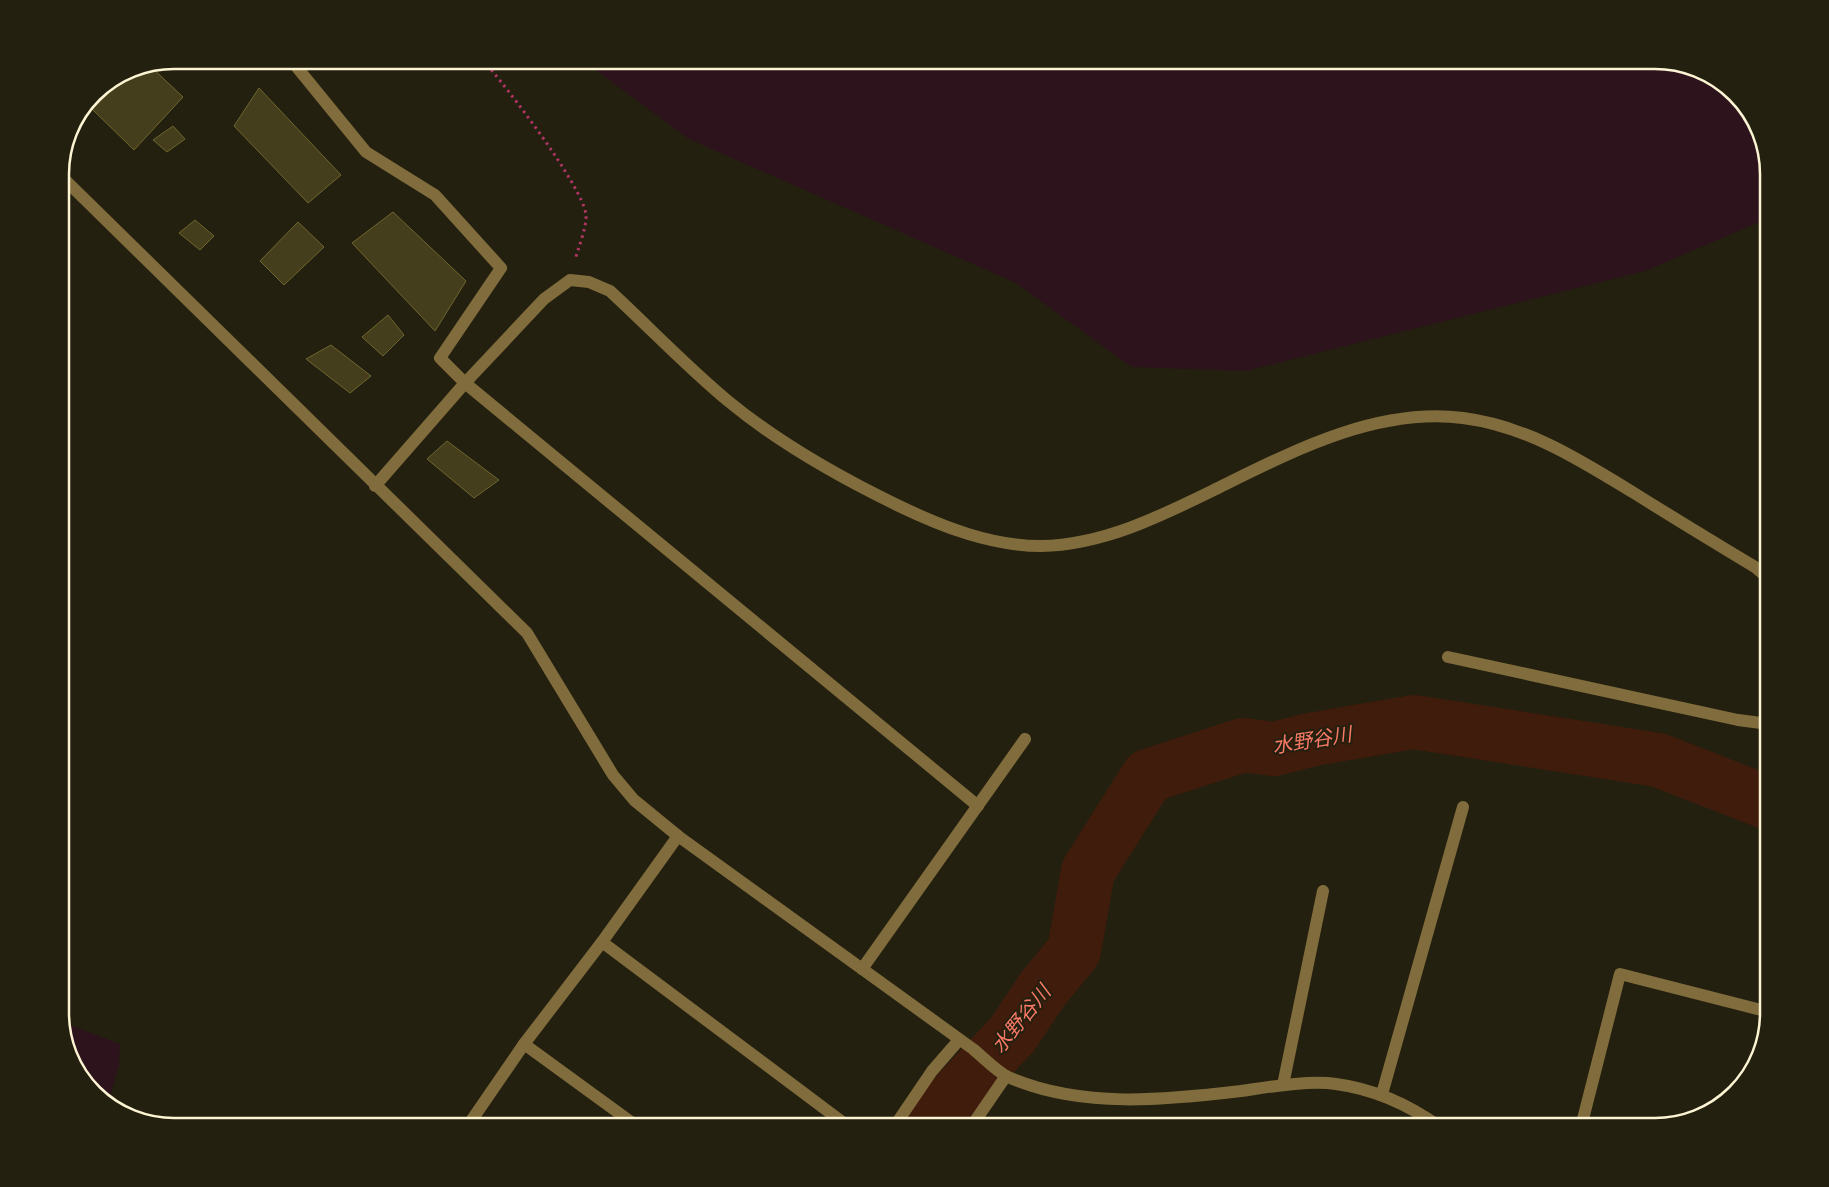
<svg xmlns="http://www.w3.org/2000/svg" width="1829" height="1187" font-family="'Alegreya Sans','Noto Sans JP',sans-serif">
  <rect width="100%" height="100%" fill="#23200f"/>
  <g fill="#2d131c">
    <path d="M582 60H1655L1718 79 1754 117 1769 173V218L1645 271 1246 371 1131 367 1016 283 689 139Z"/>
    <path d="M60 1021 120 1044 119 1065 108 1105 75 1070Z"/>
  </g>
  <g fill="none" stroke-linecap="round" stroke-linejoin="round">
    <path stroke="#401c0c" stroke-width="54" d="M932 1127 955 1095 1012 1035 1042 990 1074 951 1088 871 1148 776 1243 745 1274 749 1314 739 1414 722 1658 760 1769 803"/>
  </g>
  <g fill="#443e1c" stroke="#6f662f">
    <path d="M149 65 183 97 134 150 92 109 136 67Z"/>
    <path d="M259 88 341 175 308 203 234 126Z"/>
    <path d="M173 126 185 139 167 152 153 140Z"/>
    <path d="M393 212 466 281 435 331 352 243Z"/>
    <path d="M195 220 214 236 200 250 179 233Z"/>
    <path d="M298 222 324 247 284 285 260 261Z"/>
    <path d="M388 315 404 335 383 356 362 337Z"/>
    <path d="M331 345 371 376 350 393 306 359Z"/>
    <path d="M447 441 499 480 474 498 427 459Z"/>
  </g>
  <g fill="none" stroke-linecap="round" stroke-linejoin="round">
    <path stroke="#b13465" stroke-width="3" stroke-dasharray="2.5 4" stroke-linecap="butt" d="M483 60C505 85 583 186 586 215 587 226 578 249 575 260"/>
    <g stroke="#806c3c" stroke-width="12">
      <path d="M291 60 366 152 435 195 501 268 440 358 465 383 978 806"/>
      <path d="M60 175 527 633 613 775 634 800 678 836 973 1049C983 1057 996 1071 1008 1077 1081 1109 1165 1100 1241 1091 1269 1087 1309 1080 1336 1084 1374 1089 1409 1105 1440 1127"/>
      <path d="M375 486 465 383 544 299 570 280 589 282 610 291C649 327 687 367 728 401 780 444 839 477 899 506 943 527 991 546 1041 546 1104 545 1163 515 1218 488 1293 451 1377 407 1463 418 1527 426 1580 460 1634 493 1674 518 1715 543 1755 567L1769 579"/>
      <path d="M1448 657 1738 720 1769 724"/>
      <path d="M602 942 849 1127"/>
      <path d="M862 969 1025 739"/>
      <path d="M524 1044 638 1127"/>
      <path d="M1283 1085 1323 891"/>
      <path d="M1382 1094 1463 807"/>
      <path d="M467 1127 524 1044 602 942 678 836"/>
      <path d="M894 1127 932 1071 959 1040"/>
      <path d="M971 1127 1006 1076"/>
      <path d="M1581 1127 1620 974 1769 1012"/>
    </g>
  </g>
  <g text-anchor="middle" stroke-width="4" stroke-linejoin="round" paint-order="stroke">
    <g font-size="20" font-style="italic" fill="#f97966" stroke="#23200f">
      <text transform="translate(1312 740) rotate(-9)" y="7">水野谷川</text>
      <text transform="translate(1021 1019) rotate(-51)" y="7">水野谷川</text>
    </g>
  </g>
  <path d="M0 0H1829V1187H0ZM174 69H1655A105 105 0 0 1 1760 174V1013A105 105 0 0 1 1655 1118H174A105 105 0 0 1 69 1013V174A105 105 0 0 1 174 69Z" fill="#23200f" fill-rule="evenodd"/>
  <path fill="none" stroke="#fdf4d4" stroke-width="2.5" d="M174 69H1655A105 105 0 0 1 1760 174V1013A105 105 0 0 1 1655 1118H174A105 105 0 0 1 69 1013V174A105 105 0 0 1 174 69Z"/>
</svg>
